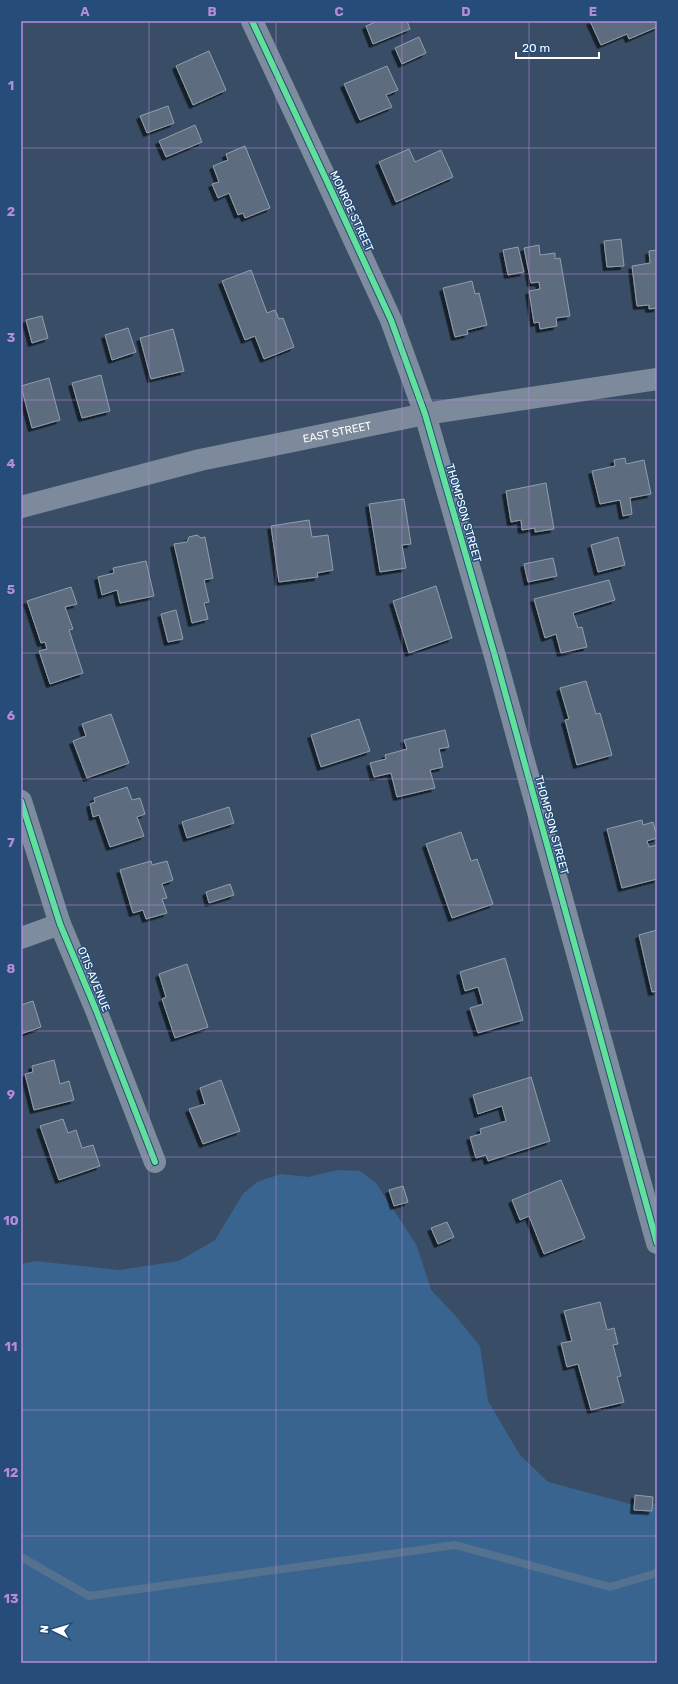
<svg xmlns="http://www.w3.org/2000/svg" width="678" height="1684" font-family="Rubik,sans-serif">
  <defs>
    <filter id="shadow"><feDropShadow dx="-3.5" dy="3.5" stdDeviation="0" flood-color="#0009"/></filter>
  </defs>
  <rect width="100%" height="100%" fill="#394e66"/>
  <path fill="#3a6490" d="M338 1170 360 1171 376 1183 417 1246 431 1290 453 1313 480 1346 488 1401 520 1455 548 1482 638 1506 657 1503V1663H21V1264L35 1261 119 1270 179 1261 215 1240 243 1194 257 1182 281 1174 308 1177Z"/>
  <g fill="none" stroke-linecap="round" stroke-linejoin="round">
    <path stroke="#557190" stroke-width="8" d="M21 1557 89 1596 455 1545 610 1587 657 1573"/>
  </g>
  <g fill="#5d6d7f" stroke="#909eac" filter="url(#shadow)">
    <path d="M378 21H407L410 29 373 44 366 26Z"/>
    <path d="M590 21H657V27L629 39 627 34 601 45Z"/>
    <path d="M419 37 426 53 402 64 395 48Z"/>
    <path d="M209 51 226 90 193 105 176 66Z"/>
    <path d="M387 66 398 90 386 95 392 107 360 120 344 84Z"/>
    <path d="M168 106 174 123 147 133 140 116Z"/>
    <path d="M195 125 202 142 166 157 159 141Z"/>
    <path d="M245 146 270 208 245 218 243 213 238 215 229 193 218 198 212 184 219 182 213 166 228 160 226 154Z"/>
    <path d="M409 149 415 162 441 150 453 177 396 202 379 162Z"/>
    <path d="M621 239 624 266 607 267 604 241Z"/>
    <path d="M539 245 540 255 555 253V259L560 258 570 316 556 318 557 326 540 329 539 322 534 323 529 291 540 289 539 282 531 283 524 248Z"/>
    <path d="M518 247 524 272 508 275 503 250Z"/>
    <path d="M657 250V308L649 309V305L637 306 632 266 650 263 649 251Z"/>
    <path d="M251 270 267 313 275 310 279 319 283 318 294 347 264 359 255 336 245 340 222 281Z"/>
    <path d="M472 281 475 294 479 293 487 325 467 330 468 334 455 337 443 288Z"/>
    <path d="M42 316 48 338 32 343 26 320Z"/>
    <path d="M128 328 136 352 112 360 105 335Z"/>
    <path d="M173 329 184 371 151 379 140 338Z"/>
    <path d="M101 375 110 411 82 418 72 383Z"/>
    <path d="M49 378 60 420 32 428 21 386Z"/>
    <path d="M625 458 626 464 644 460 651 494 630 498 632 514 623 516 620 500 600 504 592 471 615 466 614 460Z"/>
    <path d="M546 483 554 529 535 532V528L522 530 521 520 511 522 506 491Z"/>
    <path d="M404 499 411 544 402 545 406 568 380 572 369 504Z"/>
    <path d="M309 520 312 537 328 535 333 570 317 573 318 577 279 582 271 526Z"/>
    <path d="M197 535 201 538 205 537 213 578 204 580 209 602 204 603 208 619 192 623 174 544 187 542 189 537Z"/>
    <path d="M618 537 625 565 598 572 591 545Z"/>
    <path d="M553 558 557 576 528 582 524 564Z"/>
    <path d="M146 561 154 596 120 603 117 590 102 595 98 577 114 573 113 568Z"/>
    <path d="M609 580 615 600 573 613 578 628 582 627 587 647 561 653 556 634 545 638 534 599Z"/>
    <path d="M436 586 452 638 409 653 393 601Z"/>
    <path d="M71 587 77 604 65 607 73 629 69 630 83 673 50 684 39 651 47 649 45 642 41 643 27 601Z"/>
    <path d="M176 610 183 639 168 642 161 614Z"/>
    <path d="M586 681 596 714 600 713 612 755 577 765 565 720 569 719 560 688Z"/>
    <path d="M111 714 129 763 87 778 73 741 86 736 82 724Z"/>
    <path d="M359 719 370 751 321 767 311 735Z"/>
    <path d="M445 730 449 747 439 749 443 767 430 770 435 788 397 797 391 773 374 777 370 763 386 759 385 755 407 749 404 740Z"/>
    <path d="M127 787 132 800 140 798 145 814 137 817 144 836 110 847 99 815 93 817 90 804 95 802 94 798Z"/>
    <path d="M229 807 234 823 187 838 182 822Z"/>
    <path d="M642 820 643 825 653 822 657 837V838L647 841 649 847 657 845V879L622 888 607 829Z"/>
    <path d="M461 832 471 861 477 859 493 904 452 918 426 844Z"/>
    <path d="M151 861 152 865 167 861 173 880 162 884 167 898 162 899 167 913 146 919 143 910 133 913 120 870Z"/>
    <path d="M230 884 234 895 209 903 206 892Z"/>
    <path d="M657 930V991L652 992 639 935Z"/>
    <path d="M505 958 523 1020 478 1033 470 1008 483 1004 478 987 465 991 460 972Z"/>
    <path d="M187 964 208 1027 175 1038 162 999 166 997 159 974Z"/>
    <path d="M33 1001 41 1027 21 1034V1005Z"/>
    <path d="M54 1060 60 1084 69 1081 74 1100 34 1110 25 1074 33 1072 32 1066Z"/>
    <path d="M531 1077 550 1141 488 1161 486 1155 476 1158 470 1137 481 1134 480 1129 506 1121 502 1106 478 1114 473 1095Z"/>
    <path d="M221 1080 240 1131 203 1144 189 1109 205 1104 200 1088Z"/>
    <path d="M63 1119 68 1133 76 1130 82 1148 93 1145 100 1166 59 1180 40 1126Z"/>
    <path d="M561 1180 585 1238 544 1254 529 1216 520 1220 512 1200Z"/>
    <path d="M403 1186 408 1202 394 1206 389 1190Z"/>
    <path d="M447 1222 454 1237 438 1244 431 1228Z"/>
    <path d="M600 1302 607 1330 614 1328 618 1344 613 1345 621 1376 617 1377 624 1402 591 1410 578 1364 567 1367 561 1343 572 1341 564 1311Z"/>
    <path d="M635 1495 653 1497 652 1511 634 1510Z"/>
  </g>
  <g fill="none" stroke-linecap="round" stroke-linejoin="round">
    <g stroke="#7d8d9d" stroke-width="22">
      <path d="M252 21 332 192 391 320 425 414 495 656 657 1243"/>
      <path d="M21 801 60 924 96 1010 155 1162"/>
      <path d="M21 938 60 924"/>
    </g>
    <path stroke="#7c8a9c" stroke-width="22" id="s1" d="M21 507 200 460 425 414 657 379"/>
    <g stroke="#264d79" stroke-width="8">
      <g id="cycleway">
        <path d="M252 21 332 192 391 320 425 414 495 656 657 1243"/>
        <path d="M21 801 60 924 96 1010 155 1162"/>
      </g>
    </g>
    <use href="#cycleway" stroke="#60e19b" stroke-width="6"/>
  </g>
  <path fill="none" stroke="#b68bdc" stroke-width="1" stroke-opacity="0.55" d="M149 21V1663M276 21V1663M402 21V1663M529 21V1663M21 148H657M21 274H657M21 400H657M21 527H657M21 653H657M21 779H657M21 905H657M21 1031H657M21 1157H657M21 1284H657M21 1410H657M21 1536H657"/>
  <g text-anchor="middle" stroke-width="3" stroke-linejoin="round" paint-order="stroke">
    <g font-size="11" fill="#fff" stroke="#264d79">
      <text transform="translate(352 211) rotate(65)" y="4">MONROE STREET</text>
      <text dy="4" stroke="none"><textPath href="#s1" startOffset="325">EAST STREET</textPath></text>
      <text transform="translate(464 513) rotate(74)" y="4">THOMPSON STREET</text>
      <text transform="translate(552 825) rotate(75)" y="4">THOMPSON STREET</text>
      <text transform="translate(94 979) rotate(68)" y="4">OTIS AVENUE</text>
    </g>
  </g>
  <rect width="678" height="1684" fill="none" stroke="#264d79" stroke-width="44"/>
  <g transform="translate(54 1630) rotate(275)" stroke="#264d79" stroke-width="3" paint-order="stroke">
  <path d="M0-3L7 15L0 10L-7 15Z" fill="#ffffff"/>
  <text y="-6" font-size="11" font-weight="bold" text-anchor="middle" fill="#ffffff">N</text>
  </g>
  <path d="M516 52v6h83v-6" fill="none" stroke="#ffffff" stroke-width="2"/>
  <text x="522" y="52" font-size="12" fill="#ffffff" stroke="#264d79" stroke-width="3" paint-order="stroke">20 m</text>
  <rect x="22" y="22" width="634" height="1640" fill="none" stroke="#b68bdc" stroke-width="1.5"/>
  <g font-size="13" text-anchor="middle" font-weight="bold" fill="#b68bdc">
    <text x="85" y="16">A</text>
    <text x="212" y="16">B</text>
    <text x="339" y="16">C</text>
    <text x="466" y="16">D</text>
    <text x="593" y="16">E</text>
    <text x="11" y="90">1</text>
    <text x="11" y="216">2</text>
    <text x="11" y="342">3</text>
    <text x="11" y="468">4</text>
    <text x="11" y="594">5</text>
    <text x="11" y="720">6</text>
    <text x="11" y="847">7</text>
    <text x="11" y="973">8</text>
    <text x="11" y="1099">9</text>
    <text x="11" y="1225">10</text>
    <text x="11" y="1351">11</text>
    <text x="11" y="1477">12</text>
    <text x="11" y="1603">13</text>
  </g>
</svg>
